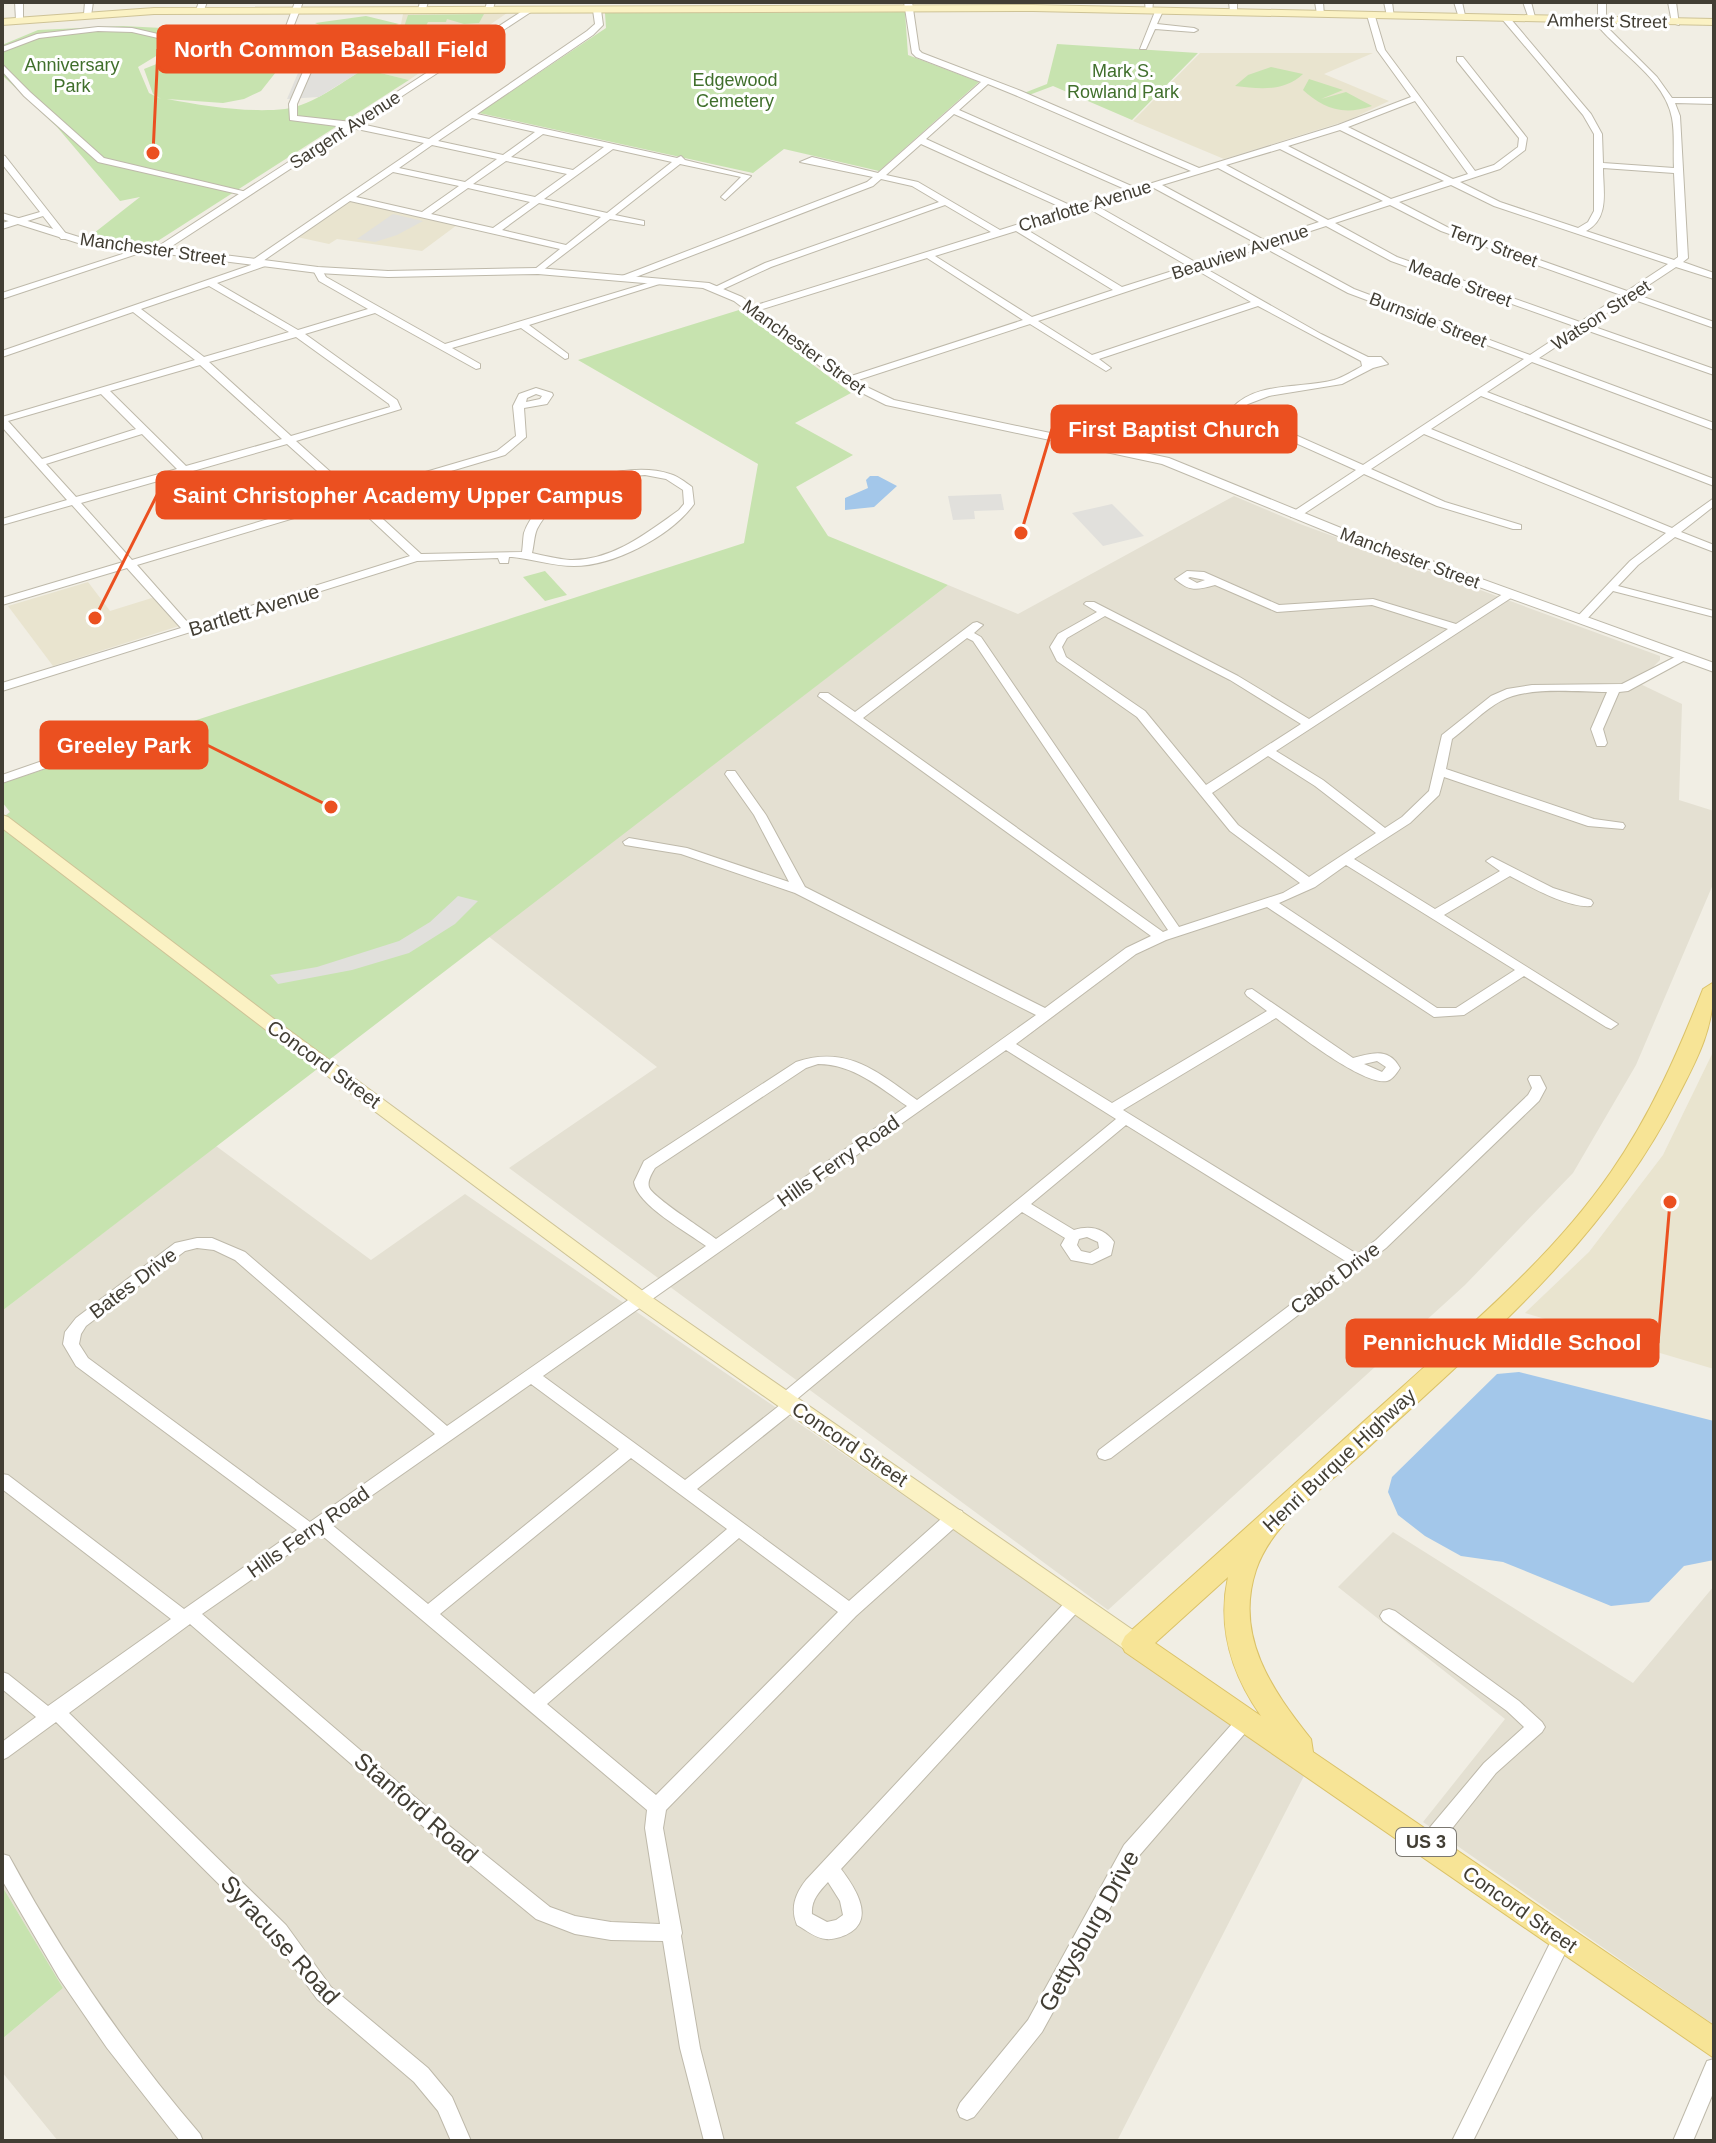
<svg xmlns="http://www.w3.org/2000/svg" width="1716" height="2143" font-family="Helvetica,sans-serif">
  <rect width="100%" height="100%" fill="#f1eee4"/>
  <g fill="#e4e0d2">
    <path d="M1234 496 1300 524 1660 656V660L1647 673 1632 680 1682 704 1679 800 1714 811V882L1636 1065 1573 1173 1465 1285 1108 1610 509 1168 657 1067 488 936 948 585 1018 614Z"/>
    <path d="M216 1146 371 1260 465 1194 1306 1772 1117 2141H58L2 2072V2039L63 1988 2 1886V1311Z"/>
    <path d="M1393 1532 1633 1683 1714 1586V2025L1423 1822 1505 1719 1338 1587Z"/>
  </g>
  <g fill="#e9e4cf">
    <path d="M507 13 409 80 364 69 367 42 401 24 403 14Z"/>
    <path d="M1200 53H1373L1324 74 1389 101 1349 120 1224 159 1133 121Z"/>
    <path d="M348 201 457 225 422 251 337 239 329 244 297 237Z"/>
    <path d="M88 582 110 611 155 597 179 626 53 666 8 606Z"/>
    <path d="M1714 1050V1369L1525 1313 1589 1252 1663 1155Z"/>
  </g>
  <g fill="#c7e3af">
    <path d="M905 12 908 55 979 82 879 171 784 149 753 173 479 113 606 28 605 13Z"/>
    <path d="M484 14 479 23 464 24 447 19 446 22H428L426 26 404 27 408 15Z"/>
    <path d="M366 16 399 24 351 39 315 23Z"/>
    <path d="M123 26 162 28 175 38 171 47 138 67 149 93 161 99 153 94 144 69 174 57 237 53 241 46H265L267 42C282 42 298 49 309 58L303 72H276L261 91 244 99 223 103 167 99C204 106 248 113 285 109 314 105 340 83 364 69L409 80 153 244 89 237 140 197 120 201 57 127 2 75V45L38 30Z"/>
    <path d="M1057 44 1198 53 1132 120 1053 86 1029 95 1024 93 1047 84Z"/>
    <path d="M1271 67 1303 74C1284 92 1260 89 1235 86L1248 75Z"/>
    <path d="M1309 79 1343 90 1321 99 1346 92 1372 106C1340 117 1321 106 1303 90Z"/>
    <path d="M739 310 851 393 795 423 853 455 796 487 828 536 948 585 2 1311V818L10 812 2 802V783L744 543 758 464 578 360Z"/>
    <path d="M545 571 567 595 545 601 523 577Z"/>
    <path d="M2 1886 63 1988 2 2039Z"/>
  </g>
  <g fill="#e1e0dc">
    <path d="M310 42 367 50 361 71 319 97 287 99 298 73 310 72 319 49 307 45Z"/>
    <path d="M393 214 423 221 397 235 375 242 357 239Z"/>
    <path d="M1001 494 1004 510 974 511 975 519 953 520 948 496Z"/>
    <path d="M1112 504 1144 536 1103 546 1072 513Z"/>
    <path d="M458 896 478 901 455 924 409 953 352 970 278 984 270 975 317 967 399 941 430 922Z"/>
  </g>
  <g fill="#a3c7ea">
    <path d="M870 476H878L897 486 874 507 845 510V498L868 488 866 480Z"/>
    <path d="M1519 1372 1714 1421V1560L1684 1566 1649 1602 1611 1606 1503 1562 1461 1556 1425 1536 1398 1515 1388 1492 1392 1477 1497 1374Z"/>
  </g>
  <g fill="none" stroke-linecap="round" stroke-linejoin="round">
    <g stroke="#beb9aa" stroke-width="2">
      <g id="minor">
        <path d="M15 2H23V22L16 20Z"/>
        <path d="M85 2H93L91 16 84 14Z"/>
        <path d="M199 2H207L204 10 200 12 196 10Z"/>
        <path d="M295 2H303L289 38 306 44 317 58 297 104V116L352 122 429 139 587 31 595 24 593 10 597 8 601 10 603 25 593 35 477 114 677 158 681 156 685 160 751 176 725 200 721 197 741 177 680 164 615 215 644 221V225L610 219 538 274 533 271 535 269 560 249 350 201 263 261 267 264 265 266 217 283 298 330 368 309 319 281 313 270 321 268 326 277 445 344 661 279 669 281 529 325 568 354V358L565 359 521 328 452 348 480 364V368L476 369 375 313 305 334 397 400 401 409 296 441 354 493 497 451 516 436 513 406 519 394 536 388 552 393 553 395 547 404 524 408 526 437 505 455 360 498 421 554 522 552C523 546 523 538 524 533 540 485 626 459 670 474 678 476 685 482 692 487L694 504C671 536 614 566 574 566 553 566 533 559 512 557H509L508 563H500L498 558 417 561 2 691V683L181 628 127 568 2 605V598L123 562 72 505 2 525V519L67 500 2 427V417L195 360 133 312 2 357V351L251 265V261L424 143 352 128 290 120 289 104 309 58 300 48 284 41 184 44 132 32 98 31 39 38 2 52V47L37 34 98 27 132 28 184 40 282 37ZM472 118 535 132 503 155 438 141ZM543 134 604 147 573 170 511 157ZM432 145 497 159 465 182 399 168ZM613 149 672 162 607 213 544 199ZM506 161 567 174 535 197 473 184ZM393 172 459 186 422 212 356 197ZM468 188 530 202 493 228 431 214ZM539 203 601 217 566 245 502 230ZM209 286 289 332 204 357 141 309ZM296 337 389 404 390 407 291 436 209 362ZM200 365 282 439 186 466 110 391ZM101 394 136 429 42 459 8 421ZM536 394 542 396 540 399 526 402 527 398ZM142 434 177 469 76 497 46 464ZM287 444 345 496 132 560 81 503ZM645 475 666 479 683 490 684 504 679 510C647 533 612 561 570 560 558 559 545 556 532 553 534 545 534 536 537 529 557 490 605 478 645 475ZM351 501 410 556 190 625 137 565Z"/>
        <path d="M420 2H428L425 12 418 10Z"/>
        <path d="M487 2H495L492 12 485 10Z"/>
        <path d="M904 2H912L919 50 922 53 1021 91 1199 168 1338 125 1411 97 1377 50 1367 15 1374 13 1385 50 1475 171 1494 165 1518 147 1519 138 1457 61V57H1463L1527 138 1525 150 1500 169 1460 182 1500 202 1578 228 1588 222 1594 211V134L1583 115 1502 19 1509 17 1591 114 1602 134 1603 163 1674 168C1673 152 1675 134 1672 118 1665 79 1621 54 1598 26V2H1606V26L1657 77 1672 98H1714V104L1675 103 1680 116 1688 258 1683 262 1714 273V279L1676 267 1635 294 1714 322V328L1629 298 1589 325 1714 369V375L1583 329 1539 358 1714 423V430L1532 362 1487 392 1714 479V486L1481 396 1431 429 1672 528 1714 498V506L1681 532 1714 545V552L1675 537 1638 565 1618 586 1714 611V617L1613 591 1585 621H1577V617L1630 561 1666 533 1424 434 1371 469 1445 502 1521 525V529H1513L1437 506 1364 474 1299 517H1291V513L1356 470 1240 418 1232 408C1257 381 1301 389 1334 380 1344 377 1353 371 1362 366L1361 361 1258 306 1099 359 1111 368 1106 371 1030 324 846 384 842 383V379L1023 320 927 258 756 311H750V307L991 232 945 205 771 267 719 291 711 289 765 263 939 202 912 186 881 179 873 186 628 280H622V276L867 182 873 177 800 162 812 157 878 173 981 82 916 57 912 53ZM988 84 1015 95 1191 171 1136 188 959 110ZM1415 101 1468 174 1453 179 1348 127ZM954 114 1127 190 1074 207 926 139ZM1340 130 1444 181 1391 199 1288 146ZM921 144 1065 209 1000 230 918 182 886 175ZM1280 149 1383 201 1328 220 1226 165ZM1218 168 1319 222 1264 240 1162 185ZM1603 168 1674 173 1678 257 1674 260 1586 231C1610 218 1603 191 1603 168ZM1451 185 1494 206 1668 264 1627 291 1447 227 1399 202ZM1154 188 1256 243 1197 263 1097 206ZM1390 205 1441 231 1621 295 1580 322 1397 257 1335 223ZM1088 208 1188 266 1122 287 1024 228ZM1326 226 1391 261 1574 326 1530 355 1354 289 1271 244ZM1016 231 1113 290 1032 317 935 256ZM1263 247 1348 293 1524 359 1363 465 1248 414 1243 408 1248 404 1269 396 1342 384 1373 368 1388 364 1381 357H1368L1321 334 1203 267ZM1195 269 1251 302 1092 355 1038 321Z"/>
        <path d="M1145 2H1153L1152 12H1146Z"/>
        <path d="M1229 2H1237V14L1230 12Z"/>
        <path d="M1315 2H1323L1324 16 1317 14Z"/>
        <path d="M1384 2H1392L1394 18 1387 16Z"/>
        <path d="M1454 2H1462L1466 20 1459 18Z"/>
        <path d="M1523 2H1531L1536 21 1529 19Z"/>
        <path d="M1668 2H1676L1679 25 1672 23Z"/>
        <path d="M1156 9 1163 11 1157 24 1194 28 1198 30 1194 32 1155 29 1146 49H1140Z"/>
        <path d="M2 64 30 92 104 158 251 193 247 196 98 162 24 96 2 71Z"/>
        <path d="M2 155 5 156 67 235V239H61L43 216 2 229V223L40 212 2 164Z"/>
        <path d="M144 247 152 249 2 299V293Z"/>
        <path d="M1187 571 1204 572 1279 605 1373 599 1456 624 1506 592H1514V596L1276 751 1323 780 1385 828 1402 817 1429 791 1442 735 1491 696 1507 689 1532 685 1622 684 1679 655H1687V659L1628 691 1619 692 1603 729 1607 743 1605 746H1597L1591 729 1607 692C1577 692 1528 686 1501 701 1484 710 1468 727 1452 739L1446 769 1594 819 1623 823 1625 826 1623 829 1588 826 1444 777 1439 795 1410 823 1354 859 1435 909 1500 871 1486 861 1492 857 1553 888 1591 900 1593 903 1591 906C1567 908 1531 887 1510 876L1444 915 1618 1024 1611 1029 1606 1027 1524 976 1464 1015 1434 1017 1267 907 1166 940 1136 954 1016 1044 1112 1103 1267 1011 1247 996 1245 993 1247 990 1252 989 1353 1058C1372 1053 1389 1047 1400 1068 1397 1073 1392 1080 1387 1081 1364 1086 1295 1032 1276 1018L1123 1110 1357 1254 1376 1240 1528 1095 1532 1088 1528 1079 1530 1076H1540L1546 1088 1539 1101 1386 1248 1111 1458 1105 1460 1099 1458 1097 1454 1099 1450 1347 1262 1126 1125 1031 1204 1074 1230C1090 1225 1104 1228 1114 1242L1111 1255 1092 1264 1071 1260 1061 1245 1065 1238 1022 1212 797 1399 800 1404 798 1408 697 1489 849 1601 950 1511 956 1509 962 1511 964 1516 962 1521 856 1616 666 1810 663 1828 682 1933 681 1936 700 2048 724 2141H704L680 2048 663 1941 611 1940 575 1934 536 1919 425 1828 190 1624 69 1713 286 1925 331 1987 428 2068 452 2097 471 2141H451L438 2111 414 2082 317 1999 272 1937 56 1722 8 1757 2 1760V1742L36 1717 2 1689V1672L8 1674 48 1706 171 1619 2 1489V1474L8 1475 184 1609 297 1530 76 1366 63 1344 65 1332 76 1318 175 1243 197 1238H212L245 1252 447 1426 706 1246C687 1232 637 1205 634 1182L644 1161 796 1062C847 1045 876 1071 917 1100L1036 1015 795 893 681 854 625 845 623 842 629 838 687 848 789 882 754 815 725 774 727 771H735L766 815 805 887 1045 1008 1126 948 1151 936 818 696 820 693H828L855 712 973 623 977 622 983 625 974 633 981 637 1179 927 1283 893 1300 883 1230 831 1137 717 1057 661 1050 647 1058 634 1097 612 1084 604 1086 602H1094L1238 676 1309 719 1448 629 1372 605 1277 612 1215 585C1197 590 1190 592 1175 579ZM1190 577 1205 580 1197 583 1188 578ZM1105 616 1230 680 1301 724 1206 785 1145 711 1066 657 1062 647 1067 638ZM967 638 973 641 1168 930 1163 932 863 718ZM1268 756 1315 786 1376 833 1309 877 1238 825 1212 793ZM1346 865 1515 970 1456 1008H1437L1279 903 1315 887ZM1006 1050 1116 1119 779 1396 777 1400 780 1405 685 1480 543 1376ZM1377 1061 1386 1067 1382 1072 1364 1064ZM818 1064C853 1064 879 1087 907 1106L716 1239C705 1230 652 1197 649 1187 647 1181 652 1173 655 1168L806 1068ZM1087 1237 1098 1242 1099 1248 1090 1253 1081 1251 1077 1245 1079 1239ZM197 1248 214 1250 235 1260 435 1434 310 1522 88 1358 79 1344 81 1334 86 1326 185 1251ZM531 1384 619 1449 428 1604 331 1524ZM631 1458 727 1529 534 1694 440 1614ZM319 1533 647 1810 645 1828 660 1924 611 1922 575 1916 550 1907 437 1816 202 1614ZM739 1538 838 1612 656 1795 547 1704Z"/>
        <path d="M71 751 75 752 77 755 75 758 2 783V775Z"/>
        <path d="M1076 1595 1082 1597 1085 1602 1082 1607 841 1869C853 1885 875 1916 851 1932 845 1936 834 1940 826 1939 817 1939 806 1930 797 1925 790 1908 795 1894 806 1880L1070 1597ZM828 1882 840 1901 843 1915 836 1920 827 1922 812 1914C811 1900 819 1892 828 1882Z"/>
        <path d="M1389 1609 1395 1611 1519 1701 1542 1722 1545 1727 1542 1732 1496 1773 1435 1850 1428 1852 1421 1850 1419 1844 1421 1838 1484 1763 1524 1727 1507 1711 1383 1621 1380 1616 1383 1611Z"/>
        <path d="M1247 1711 1253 1714 1256 1719 1253 1724 1138 1857 1042 2032 974 2117 967 2120 960 2117 957 2110 960 2103 1028 2020 1124 1845 1241 1714Z"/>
        <path d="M2 1854 9 1856C63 1956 126 2048 200 2134L203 2141H180L107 2048 59 1978 2 1880Z"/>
        <path d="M1562 1930 1569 1933 1572 1939 1473 2141H1452L1555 1933Z"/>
        <path d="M1714 2059V2091L1693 2141H1673L1707 2061Z"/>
      </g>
    </g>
    <g stroke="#beb9aa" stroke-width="2">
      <path id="tertiary" d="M527 8 534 10 169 248 318 267 388 271 538 268 709 283 742 297 850 379 894 400 1169 458 1346 530 1714 663V672L1338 536 1162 464 886 405 842 383 734 301 703 288 538 274 388 277 318 273 78 243 2 219V213L79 237 157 247Z"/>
    </g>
    <g stroke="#cec396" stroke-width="2">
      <g id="secondary">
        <path d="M1033 5 1714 19V25L1033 11 154 14 2 25V19L154 8Z"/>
        <path d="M2 815 8 817 282 1025 647 1294 1143 1637 1146 1644 1143 1651 1135 1653 1127 1651 633 1304 270 1033 2 828Z"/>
      </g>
    </g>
    <g stroke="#dbc268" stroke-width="2">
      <path id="primary" d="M1714 982C1714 1027 1699 1056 1678 1096 1604 1243 1479 1345 1360 1455 1323 1489 1272 1522 1256 1570 1234 1636 1272 1690 1311 1739L1313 1752 1714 2026V2058L1125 1652 1121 1644 1125 1636C1218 1554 1308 1471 1400 1389 1475 1321 1553 1256 1611 1172 1650 1116 1678 1053 1703 989ZM1228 1577C1217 1628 1231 1673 1261 1716L1155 1643Z"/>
    </g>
    <use href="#minor" fill="#fff" fill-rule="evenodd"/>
    <use href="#tertiary" fill="#fff" fill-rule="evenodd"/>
    <use href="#secondary" fill="#fbf2c4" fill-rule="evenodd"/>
    <use href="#primary" fill="#f7e496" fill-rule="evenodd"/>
  </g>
  <g text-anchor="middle" stroke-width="6" stroke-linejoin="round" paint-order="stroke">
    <g font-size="18" fill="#423e34" stroke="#fff">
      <text transform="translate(1607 21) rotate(1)" y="6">Amherst Street</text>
      <text transform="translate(345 130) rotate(-33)" y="6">Sargent Avenue</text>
      <text transform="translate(1085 206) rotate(-17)" y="6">Charlotte Avenue</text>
      <text transform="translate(1493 246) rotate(20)" y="6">Terry Street</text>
      <text transform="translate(153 249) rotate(8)" y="6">Manchester Street</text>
      <text transform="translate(1240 252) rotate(-18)" y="6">Beauview Avenue</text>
      <text transform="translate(1460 283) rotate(20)" y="6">Meade Street</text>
      <text transform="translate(1601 315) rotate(-33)" y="6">Watson Street</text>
      <text transform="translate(1428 320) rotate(21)" y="6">Burnside Street</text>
      <text transform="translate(804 347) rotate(36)" y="6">Manchester Street</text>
      <text transform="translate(1410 558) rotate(20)" y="6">Manchester Street</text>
    </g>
    <g font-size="18" fill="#406f2c" stroke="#fff">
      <text x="72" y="71">Anniversary<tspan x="72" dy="21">Park</tspan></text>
      <text x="1123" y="77">Mark S.<tspan x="1123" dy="21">Rowland Park</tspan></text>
      <text x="735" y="86">Edgewood<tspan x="735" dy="21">Cemetery</tspan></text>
    </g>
    <rect fill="#fff" stroke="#7b7871" stroke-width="2" x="1396" y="1828" width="60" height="28" rx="6"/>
    <g font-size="18" font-weight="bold" fill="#423e34">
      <text x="1426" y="1848">US 3</text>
    </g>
    <g font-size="20" fill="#423e34" stroke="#fff">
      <text transform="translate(254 610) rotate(-17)" y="7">Bartlett Avenue</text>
      <text transform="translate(324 1064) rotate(36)" y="7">Concord Street</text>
      <text transform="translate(838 1161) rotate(-35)" y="7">Hills Ferry Road</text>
      <text transform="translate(1335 1278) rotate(-37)" y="7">Cabot Drive</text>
      <text transform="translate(133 1283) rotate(-37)" y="7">Bates Drive</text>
      <text transform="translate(850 1444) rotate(34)" y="7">Concord Street</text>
      <text transform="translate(1339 1460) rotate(-43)" y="7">Henri Burque Highway</text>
      <text transform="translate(308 1532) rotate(-35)" y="7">Hills Ferry Road</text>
      <text transform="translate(1520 1909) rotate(35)" y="7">Concord Street</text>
    </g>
    <g font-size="24" fill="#423e34" stroke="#fff">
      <text transform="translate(416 1808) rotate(41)" y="8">Stanford Road</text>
      <text transform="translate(1089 1931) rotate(-61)" y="8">Gettysburg Drive</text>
      <text transform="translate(280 1940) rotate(48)" y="8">Syracuse Road</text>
    </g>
  </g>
  <path fill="none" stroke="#eb5020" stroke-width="3" d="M153 153L158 49M1021 533L1052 429M95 618L157 495M331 807L207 745M1670 1202L1658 1343"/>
  <g fill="#eb5020" stroke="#fff" stroke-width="3">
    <circle cx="153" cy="153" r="8"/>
    <circle cx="1021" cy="533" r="8"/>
    <circle cx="95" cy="618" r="8"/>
    <circle cx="331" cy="807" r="8"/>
    <circle cx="1670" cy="1202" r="8"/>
  </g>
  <g fill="#eb5020" stroke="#eb5020" stroke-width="3">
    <rect x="158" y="26" width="346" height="46" rx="8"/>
    <rect x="1052" y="406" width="244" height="46" rx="8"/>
    <rect x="157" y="472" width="483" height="46" rx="8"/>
    <rect x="41" y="722" width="166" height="46" rx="8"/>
    <rect x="1347" y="1320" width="311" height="46" rx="8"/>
  </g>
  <g font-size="22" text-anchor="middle" font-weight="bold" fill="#fff">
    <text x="331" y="57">North Common Baseball Field</text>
    <text x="1174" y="437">First Baptist Church</text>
    <text x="398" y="503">Saint Christopher Academy Upper Campus</text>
    <text x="124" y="753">Greeley Park</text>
    <text x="1502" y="1350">Pennichuck Middle School</text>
  </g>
  <rect width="1716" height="2143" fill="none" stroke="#423e34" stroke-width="8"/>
</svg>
